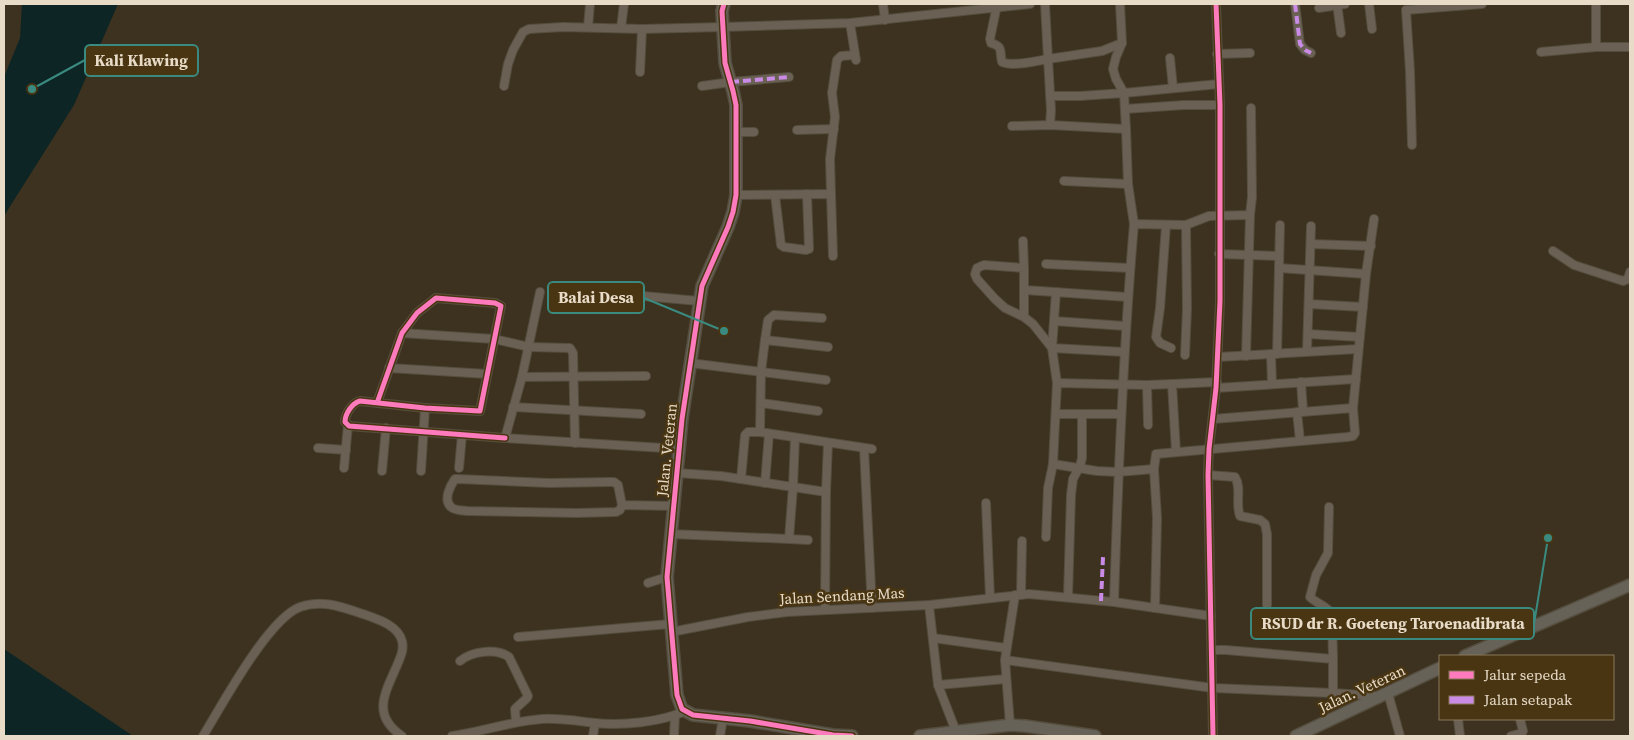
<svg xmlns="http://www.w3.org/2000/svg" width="1634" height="740" font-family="'Source Serif 4',serif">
  <rect width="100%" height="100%" fill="#3c321f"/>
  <g fill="#0e2525">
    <path d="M22 4H118L74 105 4 216V77L20 38Z"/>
    <path d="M4 649 133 736H4Z"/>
  </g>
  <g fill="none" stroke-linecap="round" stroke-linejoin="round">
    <g stroke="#554d3e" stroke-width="10">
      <g id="street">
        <path d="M883 4 885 20"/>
        <path d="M1045 4 1048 59 1102 51 1122 43"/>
        <path d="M1120 4 1122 43 1116 57 1113 69 1116 79 1124 93 1219 84"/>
        <path d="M1295 4 1300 44 1305 50 1311 53"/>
        <path d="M1337 4 1341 33"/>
        <path d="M1369 4 1372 29"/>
        <path d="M1596 4V47H1630"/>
        <path d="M997 5 990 39 991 43C1004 47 999 51 1002 62 1012 67 1036 61 1048 59L1051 110 1050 125"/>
        <path d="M1319 8 1345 4"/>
        <path d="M850 23 856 60"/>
        <path d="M588 27 590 4"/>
        <path d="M621 28 624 4"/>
        <path d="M1541 52 1596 47"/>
        <path d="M1217 54 1250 53"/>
        <path d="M1170 58 1173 88"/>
        <path d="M640 72 642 29"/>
        <path d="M504 86 508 64 513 50 523 32 529 29 563 27 642 29 723 27 850 23 1030 4"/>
        <path d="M702 86 731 82 789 77"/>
        <path d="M1125 109 1184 105H1220"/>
        <path d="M1012 126 1050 125 1126 129 1124 93 1080 96H1050"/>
        <path d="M1126 129 1128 184 1134 224"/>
        <path d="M797 130 834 129"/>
        <path d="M735 132H754"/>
        <path d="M1412 145 1410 71 1406 10 1482 4"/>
        <path d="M1064 181 1128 184"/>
        <path d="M831 194 830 159 835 117 832 93 837 60 841 56 855 55"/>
        <path d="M736 195 831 194 833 256"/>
        <path d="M775 195 781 245 784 247 806 250 809 249 807 194"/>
        <path d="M1166 225 1160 308 1156 337 1160 343 1171 348"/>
        <path d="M1023 241 1024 268"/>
        <path d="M1311 244 1371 246"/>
        <path d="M1553 251 1574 265 1623 281 1628 279 1630 272"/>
        <path d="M1219 254 1279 256"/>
        <path d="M1046 264 1130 268"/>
        <path d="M1279 268 1366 274"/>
        <path d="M1025 290 1127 297"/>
        <path d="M1056 292 1052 348 1124 352"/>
        <path d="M643 296 699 301"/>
        <path d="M1309 304 1363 307"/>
        <path d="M1024 317V268L984 265 977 268 975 274 977 279 995 299 1005 308 1024 317 1033 324 1052 348 1057 383"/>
        <path d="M1054 321 1125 326"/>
        <path d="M402 333 494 339 529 347 570 348 573 353 575 443"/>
        <path d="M1308 334 1360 337"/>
        <path d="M765 340 768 320 774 315 822 318"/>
        <path d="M828 347 765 340 761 372 760 432 872 449"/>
        <path d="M1307 351 1311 226"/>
        <path d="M1271 354 1272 384"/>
        <path d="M1277 354 1280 225"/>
        <path d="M1185 355 1187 309 1186 225"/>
        <path d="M1246 356 1250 215"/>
        <path d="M1218 357 1358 349"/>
        <path d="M690 363 826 380"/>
        <path d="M389 368 487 374"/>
        <path d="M646 376 522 377 505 438 680 449"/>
        <path d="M522 377 540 292"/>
        <path d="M1301 382 1303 411"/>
        <path d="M1147 385 1148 425"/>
        <path d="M1216 388 1356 379"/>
        <path d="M377 403 402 333 417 313 436 298 495 303 501 306 480 411 425 408 360 401C352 403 345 414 345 422L349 426 505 438"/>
        <path d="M761 403 818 411"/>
        <path d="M513 407 641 414"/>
        <path d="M1297 412 1300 441"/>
        <path d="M1056 414H1121"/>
        <path d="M1213 419 1353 408"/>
        <path d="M318 448 346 450"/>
        <path d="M864 448 872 608"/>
        <path d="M1176 452 1172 384 1217 382"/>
        <path d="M1053 464 1097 471 1118 472 1154 469"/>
        <path d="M344 468 348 425"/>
        <path d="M459 468 462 435"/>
        <path d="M382 471 386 428"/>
        <path d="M421 471 425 408"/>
        <path d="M677 473 721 476 793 487 795 438"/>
        <path d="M1208 475 1235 477C1242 488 1235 504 1240 516L1260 520 1265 524 1267 534V605"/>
        <path d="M741 479 745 435 748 432H760"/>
        <path d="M765 483 769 434"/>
        <path d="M986 503 990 598"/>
        <path d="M622 505 618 485 614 482H609L549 483 458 479H455C450 486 443 500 451 507 455 511 462 510 467 511L577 513 616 512 620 510 622 505 674 506"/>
        <path d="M1329 507 1328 553 1316 575 1310 597C1317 604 1326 605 1332 614L1333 659"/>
        <path d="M671 534 789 539"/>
        <path d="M1046 537 1048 488 1053 464 1057 383 1147 385 1172 384"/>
        <path d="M808 540 789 539 793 487 826 492"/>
        <path d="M648 583 667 577"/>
        <path d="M1021 595 1022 541"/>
        <path d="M1068 597 1071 495 1073 479 1080 466 1082 458V414"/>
        <path d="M1114 602C1118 476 1123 350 1134 224L1186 225 1209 216 1250 215 1252 197 1251 108"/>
        <path d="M929 605 938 685 957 734"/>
        <path d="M1155 608 1157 518 1154 469 1156 454 1347 437 1353 436 1355 433 1353 408 1366 274 1374 219"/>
        <path d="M825 610 826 492 828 443"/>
        <path d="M671 632 748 617 787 612 929 605 1029 594 1114 602 1211 616"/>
        <path d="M518 637 670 624"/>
        <path d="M933 638 1006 648"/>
        <path d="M1212 650H1226L1333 659V693"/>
        <path d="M1005 660 1213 688 1333 693 1376 696"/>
        <path d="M460 661C472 651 496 648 509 657L528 696 527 698 515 709 516 722"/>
        <path d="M938 685 1006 679"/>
        <path d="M1388 693 1400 736"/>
        <path d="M1458 719 1460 736"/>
        <path d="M1010 725 1005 660 1015 595"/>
        <path d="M203 736C222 705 268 619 300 607 322 599 342 607 363 614 377 619 398 625 402 641 404 649 401 656 398 663 386 692 370 714 402 736"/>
        <path d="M452 736C482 732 511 721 542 719 560 718 577 721 595 723 623 726 660 722 686 711"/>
        <path d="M593 736 595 723"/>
        <path d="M674 736 675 715"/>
        <path d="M720 736 723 718"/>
        <path d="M1213 736 1208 475 1209 449 1216 388 1220 301V105L1216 4"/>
        <path d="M1511 736 1522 733 1523 731 1520 719"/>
      </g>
    </g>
    <g stroke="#554d3e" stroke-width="14">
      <g id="secondary">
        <path d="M724 4 722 11 725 63 733 91 736 105V195L733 212 728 227 702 286 682 419 667 577 677 695 682 709 693 715 750 721 833 735 852 736"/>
        <path d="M1465 656 1630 585"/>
        <path d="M920 736 1010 725 1025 726 1095 736"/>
        <path d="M1296 736 1440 668"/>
      </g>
    </g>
    <use href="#street" stroke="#6a6154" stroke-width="8"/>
    <use href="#secondary" stroke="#666258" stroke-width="11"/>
    <g stroke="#ca8be6" stroke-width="4" stroke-dasharray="8 4" stroke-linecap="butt">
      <path d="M1295 4 1300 44 1305 50 1311 53"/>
      <path d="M731 82 789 77"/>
      <path d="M1101 601 1103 557"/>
    </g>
    <g stroke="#493512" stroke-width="8">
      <g id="cycleway">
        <path d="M724 4 722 11 725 63 733 91 736 105V195L733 212 728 227 702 286 682 419 667 577 677 695 682 709 693 715 750 721 833 735 852 736"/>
        <path d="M377 403 402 333 417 313 436 298 495 303 501 306 480 411 425 408 360 401C352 403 345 414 345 422L349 426 505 438"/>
        <path d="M1213 736 1208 475 1209 449 1216 388 1220 301V105L1216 4"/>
      </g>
    </g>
    <use href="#cycleway" stroke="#fd7abc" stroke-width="5"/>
  </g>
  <g text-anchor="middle" stroke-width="5" stroke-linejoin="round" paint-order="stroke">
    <g font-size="15" fill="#e8dcc9" stroke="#493512">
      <text transform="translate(667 450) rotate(-84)" y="5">Jalan. Veteran</text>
      <text transform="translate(842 596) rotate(-3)" y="5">Jalan Sendang Mas</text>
      <text transform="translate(1362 689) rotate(-25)" y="5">Jalan. Veteran</text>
    </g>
  </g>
  <path fill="none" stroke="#3a8a80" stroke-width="2" d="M32 89L85 60M724 331L644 298M1548 538L1534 624"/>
  <g fill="#3a8a80" stroke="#493512" stroke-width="2">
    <circle cx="32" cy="89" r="5"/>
    <circle cx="724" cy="331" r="5"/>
    <circle cx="1548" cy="538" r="5"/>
  </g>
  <g fill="#493512" stroke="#3a8a80" stroke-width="2">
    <rect x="85" y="45" width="113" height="31" rx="5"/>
    <rect x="548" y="282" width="96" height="31" rx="5"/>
    <rect x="1251" y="608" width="283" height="31" rx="5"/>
  </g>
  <g font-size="16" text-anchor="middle" font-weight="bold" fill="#e8dcc9">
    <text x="141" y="66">Kali Klawing</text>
    <text x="596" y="303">Balai Desa</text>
    <text x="1393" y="629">RSUD dr R. Goeteng Taroenadibrata</text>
  </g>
  <rect width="1634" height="740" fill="none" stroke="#e8dcc9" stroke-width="10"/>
  <rect x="1439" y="655" width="175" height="65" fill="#493512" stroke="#89785b"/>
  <rect x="1449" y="671" width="25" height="8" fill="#fd7abc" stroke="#89785b"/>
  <text x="1484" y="680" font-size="15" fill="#e8dcc9">Jalur sepeda</text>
  <rect x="1449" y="696" width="25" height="8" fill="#ca8be6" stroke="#89785b"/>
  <text x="1484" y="705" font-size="15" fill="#e8dcc9">Jalan setapak</text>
</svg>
